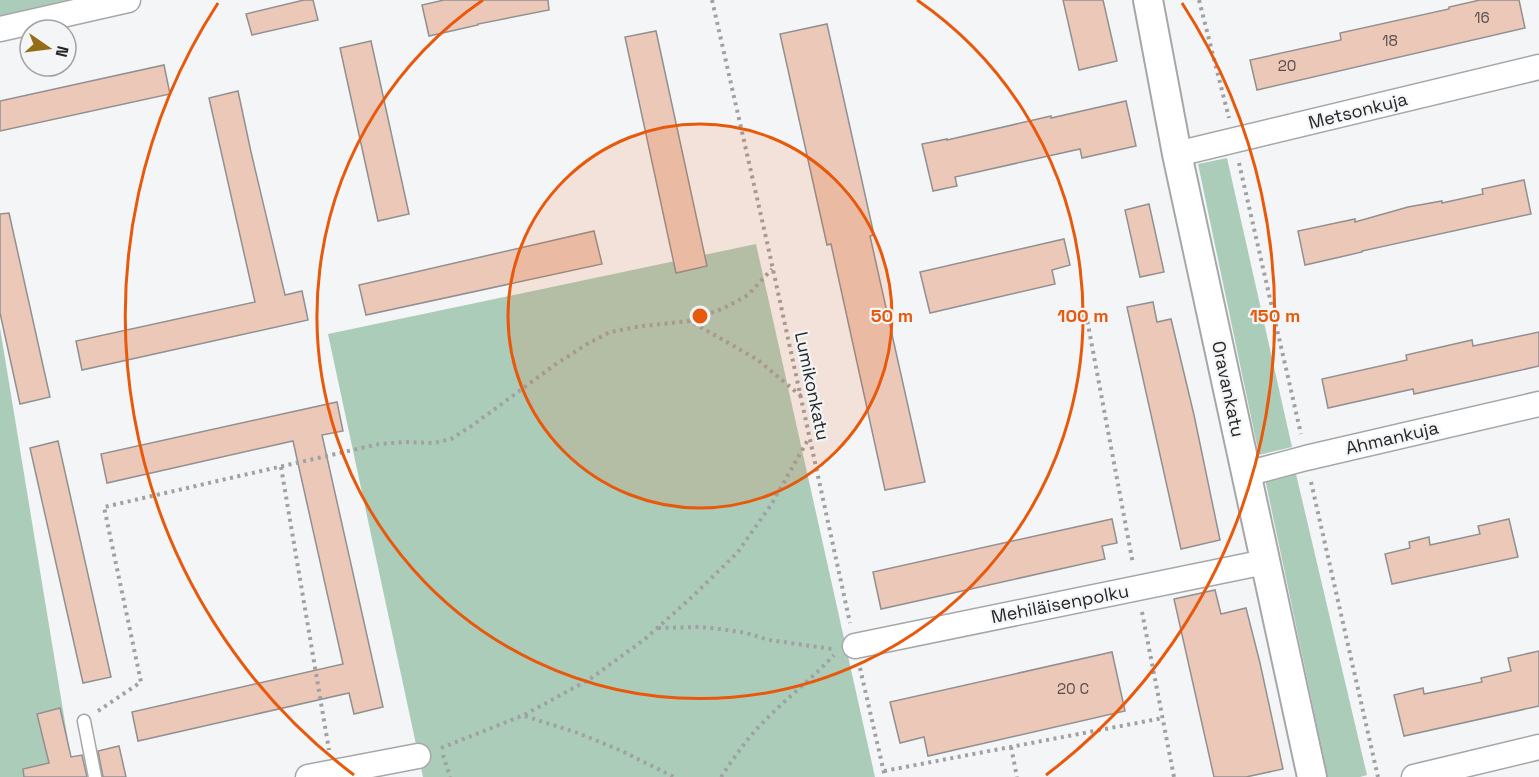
<svg xmlns="http://www.w3.org/2000/svg" width="1539" height="777" font-family="'Space Grotesk',sans-serif">
  <rect width="100%" height="100%" fill="#f4f5f6"/>
  <g fill="#acccba">
    <path d="M0 0H128L0 29Z"/>
    <path d="M1227 158 1292 447 1259 455 1198 164Z"/>
    <path d="M756 244 875 777H423L328 334Z"/>
    <path d="M0 328 74 777H0Z"/>
    <path d="M1296 474 1367 775 1360 777H1328L1265 479Z"/>
  </g>
  <g fill="#ecc8b9" stroke="#929090" stroke-width="1.5">
    <path d="M304 0H313L318 20 252 35 246 14Z"/>
    <path d="M444 0H548L549 10 478 24V25L429 36 422 5Z"/>
    <path d="M1063 0H1103L1117 61 1079 70Z"/>
    <path d="M1480 0H1519L1525 28 1257 90 1250 60 1341 40 1340 33 1449 9V7Z"/>
    <path d="M827 24 874 235 870 236 925 482 885 490 831 244 827 245 780 34Z"/>
    <path d="M656 31 707 266 676 273 625 37Z"/>
    <path d="M371 41 409 214 378 221 340 48Z"/>
    <path d="M164 65 170 94 0 131V101Z"/>
    <path d="M238 91 251 152 285 295 302 291 308 320 82 370 76 341 255 302 209 98Z"/>
    <path d="M1126 101 1136 146 1082 158 1080 149 955 177 957 186 933 191 922 144 947 139V140L1051 116V118Z"/>
    <path d="M1524 180 1531 214 1362 251V252L1305 265 1298 231 1355 219V222L1408 207 1442 201V203L1483 194 1482 189Z"/>
    <path d="M1149 204 1164 272 1140 277 1125 210Z"/>
    <path d="M9 213 50 397 20 404 0 313V214Z"/>
    <path d="M594 231 602 264 366 315 359 285Z"/>
    <path d="M1064 239 1070 265 1052 270 1055 284 930 313 920 272Z"/>
    <path d="M1153 302 1157 322 1171 319 1194 415 1220 540 1181 549 1127 307Z"/>
    <path d="M1539 332V366L1414 394 1413 389 1328 408 1322 379 1407 360 1406 355 1472 340 1473 346Z"/>
    <path d="M337 402 343 431 322 435 383 707 354 714 349 693 138 741 132 712 343 664 293 441 107 483 101 454Z"/>
    <path d="M58 441 111 677 83 683 30 448Z"/>
    <path d="M1112 519 1117 543 1102 546 1105 559 881 609 873 572Z"/>
    <path d="M1509 519 1518 557 1392 584 1385 554 1410 548 1409 542 1429 537 1430 545 1480 534 1478 526Z"/>
    <path d="M1215 590 1221 614 1246 608 1260 663 1283 769 1246 777H1214L1174 599Z"/>
    <path d="M1539 651V706L1404 736 1394 695 1423 688 1424 694 1482 682 1481 678 1511 671 1508 658Z"/>
    <path d="M1112 652 1125 711 928 756 924 737 900 743 890 702Z"/>
    <path d="M60 708 71 757 82 755 87 777H24L23 769 49 763 37 714Z"/>
    <path d="M119 746 126 777H103L98 751Z"/>
  </g>
  <g fill="none" stroke-linecap="round" stroke-linejoin="round">
    <g stroke="#a6a7a8" stroke-width="15">
      <path id="service" d="M84 721 95 777"/>
    </g>
    <g stroke="#a6a7a8" stroke-width="27">
      <g id="minor">
        <path d="M0 29 128 0"/>
        <path d="M1177 154 1539 67"/>
        <path d="M1246 474 1306 458 1539 404"/>
        <path d="M855 646 1265 562"/>
        <path d="M308 777 418 756"/>
        <path d="M1414 777 1539 747"/>
      </g>
    </g>
    <g stroke="#a6a7a8" stroke-width="32">
      <path id="tertiary" d="M1148 0 1177 154 1312 777"/>
    </g>
    <g stroke="#a0a1a2" stroke-width="4" stroke-dasharray="3 4.5" stroke-linecap="butt">
      <path d="M712 0 767 242 850 623"/>
      <path d="M1199 0 1229 118"/>
      <path d="M1239 163 1301 434"/>
      <path d="M1086 314 1133 564"/>
      <path d="M690 321 724 308 748 295 772 269"/>
      <path d="M281 467 329 750"/>
      <path d="M1311 482 1378 777"/>
      <path d="M1142 612 1174 777"/>
      <path d="M658 628 700 627 720 629 746 633 769 640 832 649"/>
      <path d="M860 668 885 777"/>
      <path d="M98 711 141 682 104 507 379 444 406 442 434 443 451 439 473 425 556 364 587 344 610 332 642 326 690 321 758 360 801 396"/>
      <path d="M525 716 578 733 622 751 674 777"/>
      <path d="M1011 747 1017 777"/>
      <path d="M441 748 524 715 590 679 645 639 694 595 737 553 771 505 809 438"/>
      <path d="M443 755 450 777"/>
      <path d="M884 771 1163 718"/>
      <path d="M721 777C731 762 742 746 754 732 779 704 809 682 834 655"/>
    </g>
    <use href="#service" stroke="#fff" stroke-width="12"/>
    <use href="#minor" stroke="#fff" stroke-width="24"/>
    <use href="#tertiary" stroke="#fff" stroke-width="28"/>
  </g>
  <circle cx="700" cy="316" r="192" fill="#e8590c" fill-opacity=".12"/>
  <g fill="none" stroke="#e8590c" stroke-width="3">
    <circle cx="700" cy="316" r="192"/>
    <path d="M917 0A383 383 0 1 1 483 0"/>
    <path d="M354 775A575 575 0 0 1 218 3M1182 3A575 575 0 0 1 1046 775"/>
  </g>
  <g text-anchor="middle" stroke-width="4.5" stroke-linejoin="round" paint-order="stroke">
    <g font-size="15" fill="#584e4c">
      <text x="1482" y="23">16</text>
      <text x="1390" y="46">18</text>
      <text x="1287" y="71">20</text>
      <text x="1073" y="694">20 C</text>
    </g>
    <g font-size="18" fill="#262627" stroke="#f4f5f6">
      <text transform="translate(1358 111) rotate(-14)" y="6">Metsonkuja</text>
      <text transform="translate(812 386) rotate(78)" y="6">Lumikonkatu</text>
      <text transform="translate(1228 389) rotate(78)" y="6">Oravankatu</text>
      <text transform="translate(1392 438) rotate(-13)" y="6">Ahmankuja</text>
      <text transform="translate(1060 604) rotate(-11)" y="6">Mehiläisenpolku</text>
    </g>
  </g>
  <circle cx="700" cy="316" r="9" fill="#e8590c" stroke="#f4f5f6" stroke-width="3"/>
  <g font-size="18" text-anchor="middle" font-weight="bold" fill="#e8590c" stroke="#f4f5f6" stroke-width="4.5" stroke-linejoin="round" paint-order="stroke">
    <text x="892" y="322">50 m</text>
    <text x="1083" y="322">100 m</text>
    <text x="1275" y="322">150 m</text>
  </g>
  <g transform="translate(48 48) rotate(104)"><circle r="28" fill="#f4f5f6" stroke="#a2a2a3" stroke-width="1.5"/>
  <path d="M0-4.5L10 22L0 15L-10 22Z" fill="#956d17"/>
  <text y="-9" font-size="16" font-weight="bold" text-anchor="middle" fill="#262627">N</text>
  </g>
</svg>
